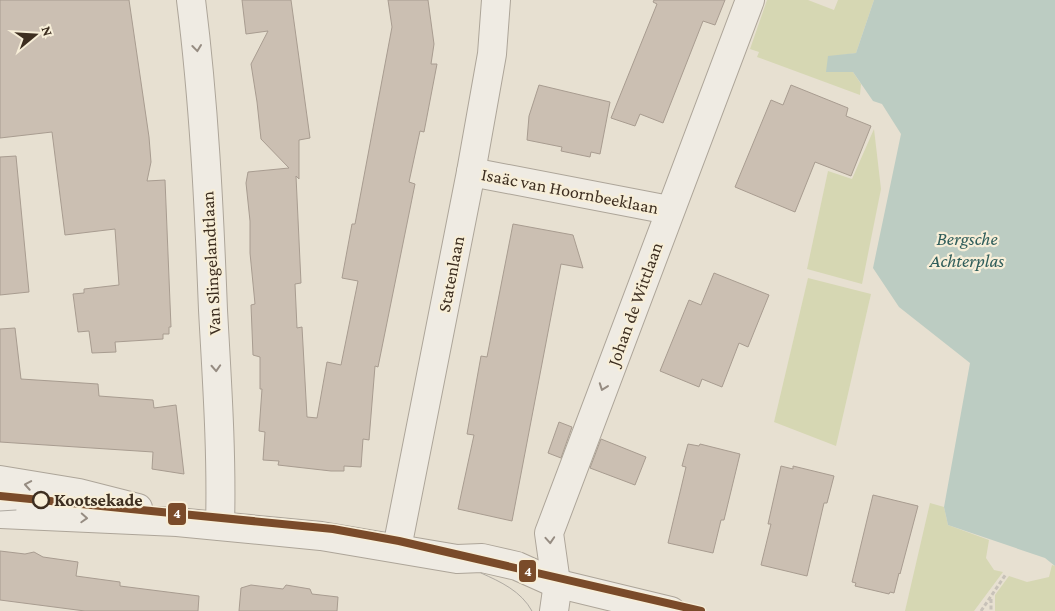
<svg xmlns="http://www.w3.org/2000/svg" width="1055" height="611" font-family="'Crimson Pro',serif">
  <rect width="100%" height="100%" fill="#e7e0d1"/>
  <g fill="#d6d7b3">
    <path d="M767 0H808L834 10 838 0H874L856 53 828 57 853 72 861 84 860 95 757 57 759 52 750 49Z"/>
    <path d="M874 129 881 189 862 284 807 269 828 171 852 179Z"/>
    <path d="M808 278 871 294 836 446 774 422Z"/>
    <path d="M930 503 944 507 948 525 989 540 986 558 994 570 1003 572 974 611H905Z"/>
    <path d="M1052 565 1055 566V611H995V595L1009 576 1027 582 1049 577Z"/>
  </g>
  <path fill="#bcccc2" d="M874 0H1055V566L1045 558 948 525 944 507 970 363 899 307 873 268 901 134 882 104 873 101 853 72H826L828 56 856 53Z"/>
  <g fill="#cbbfb2" stroke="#a89c90">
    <path d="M0 0H129L149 137 151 162 147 181 165 180 171 327H169V334H163V339L115 342 116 352 92 353 89 331 78 332 73 294 84 293V289L119 285 115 229 65 235 52 132 0 138Z"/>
    <path d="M242 0H291L310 138 299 140V179L296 176 301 283 295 284 297 328 302 327 307 417 317 418 327 362 341 365 358 281 342 278 352 224H355L392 27 388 0H428L434 44 431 64H437L424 132 420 131 409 182 415 184 378 367 375 366 369 440 363 439 361 467 344 466V471H331L278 465 279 461 263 460 265 432 259 431 262 389H260V357L253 355 251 305 255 304 250 253V221L246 183 248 172 289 168 261 139 257 102 251 64 268 31 246 34Z"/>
    <path d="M654 0H725L715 25 703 21 663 123 640 114 635 126 611 118 657 4 653 2Z"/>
    <path d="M539 85 610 102 600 154 591 152 590 157 561 151 562 147 527 140 529 116Z"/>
    <path d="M791 85 848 108 846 116 871 126 851 176 815 162 795 212 735 187 771 100 783 105Z"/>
    <path d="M16 156 29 292 0 295V157Z"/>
    <path d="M513 224 573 235 583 268 561 264 512 521 458 509 474 435 467 434 481 356 487 357Z"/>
    <path d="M714 273 769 295 748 347 739 343 722 387 702 379 699 387 660 371 689 300 701 305Z"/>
    <path d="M15 328 21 379 98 384 99 396 153 400 154 408 176 405 184 474 152 469 153 452 0 442V329Z"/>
    <path d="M559 422 572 427 561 458 548 453Z"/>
    <path d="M601 439 646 457 635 485 590 468Z"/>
    <path d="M688 444 699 446 700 444 740 454 724 520H721L713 553 668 543 686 467 682 466Z"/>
    <path d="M781 466 793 469V466L834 476 827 503H824L807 576 761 565 771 524H768Z"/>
    <path d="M873 495 918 506 900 574 899 573 894 593 890 592 889 594 855 586 856 583 852 582Z"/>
    <path d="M0 551 25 554 34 552 43 557 78 562 76 576 120 582V586L199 596 198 611H85L0 600Z"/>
    <path d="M251 585 283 589 286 585 310 589 312 594 338 597 337 611H239L241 588Z"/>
  </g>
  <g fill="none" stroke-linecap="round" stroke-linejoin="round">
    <g stroke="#ada599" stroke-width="30">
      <g id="minor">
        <path d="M191 0C204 103 209 206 213 310 217 382 222 454 220 526"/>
        <path d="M471 172 669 210"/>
        <path d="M0 480 79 493 138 508"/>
        <path d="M0 514 177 522 321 536 457 559 482 558 517 566 555 583 671 611"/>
        <path d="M397 548 471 172 492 54 496 0"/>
        <path d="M554 611 557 590 549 533 750 0"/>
      </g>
    </g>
    <g stroke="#c8c2b9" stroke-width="3" stroke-dasharray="4 2.5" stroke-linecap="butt">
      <path d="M991 599V611"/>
      <path d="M981 611 1006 574"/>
    </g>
    <use href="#minor" stroke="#efebe3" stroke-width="28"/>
    <g stroke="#afaaa2" stroke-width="1">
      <path d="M0 511 16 510"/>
      <path d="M481 573C501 582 521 591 532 611"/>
    </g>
    <g stroke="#f7eed8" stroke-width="11">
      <path id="tram-1" d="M0 496 333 529 399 541 701 611"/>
    </g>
    <use href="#tram-1" stroke="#7a4b2a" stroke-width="8"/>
  </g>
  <defs><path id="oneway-chevron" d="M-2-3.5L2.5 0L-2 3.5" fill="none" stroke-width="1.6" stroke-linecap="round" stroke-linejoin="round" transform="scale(1.25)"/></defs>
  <g stroke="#968c82">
    <use href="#oneway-chevron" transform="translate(197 48) rotate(83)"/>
    <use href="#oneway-chevron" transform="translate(216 368) rotate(87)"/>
    <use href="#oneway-chevron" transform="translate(603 387) rotate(110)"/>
    <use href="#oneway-chevron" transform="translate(28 485) rotate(-170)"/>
    <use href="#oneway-chevron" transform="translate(84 518) rotate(3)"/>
    <use href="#oneway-chevron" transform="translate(550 540) rotate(86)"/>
  </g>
  <circle fill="#f7eed8" stroke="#3d2e20" stroke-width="2.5" cx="41" cy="500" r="8"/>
  <g text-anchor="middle" stroke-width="4.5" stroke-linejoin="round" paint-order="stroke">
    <g font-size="18" fill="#3d2e20" stroke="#f7eed8">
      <text transform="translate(570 191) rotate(11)" y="6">Isaäc van Hoornbeeklaan</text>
      <text transform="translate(211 263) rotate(-93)" y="6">Van Slingelandtlaan</text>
      <text transform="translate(451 274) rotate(-79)" y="6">Statenlaan</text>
      <text transform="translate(635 304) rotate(-70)" y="6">Johan de Wittlaan</text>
    </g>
    <g font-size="18" font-weight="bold" fill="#3d2e20" stroke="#f7eed8" text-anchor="start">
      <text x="54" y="506">Kootsekade</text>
    </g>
    <g font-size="19" font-style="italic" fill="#2f5d5a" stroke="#f7eed8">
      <text x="967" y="245">Bergsche<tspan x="967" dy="22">Achterplas</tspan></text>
    </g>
  </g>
  <g stroke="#f7eed8" stroke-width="2">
    <rect x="167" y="502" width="20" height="24" rx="5" fill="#7a4b2a"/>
    <rect x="518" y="559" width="19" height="24" rx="5" fill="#7a4b2a"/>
  </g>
  <g font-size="14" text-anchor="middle" font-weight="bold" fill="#fff">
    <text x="177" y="518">4</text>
    <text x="528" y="576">4</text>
  </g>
  <g transform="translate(35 35) rotate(72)" stroke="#f7eed8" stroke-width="4" paint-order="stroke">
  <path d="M0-4L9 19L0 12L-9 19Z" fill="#3d2e20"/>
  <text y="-8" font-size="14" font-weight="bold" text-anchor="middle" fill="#3d2e20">N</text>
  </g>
</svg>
